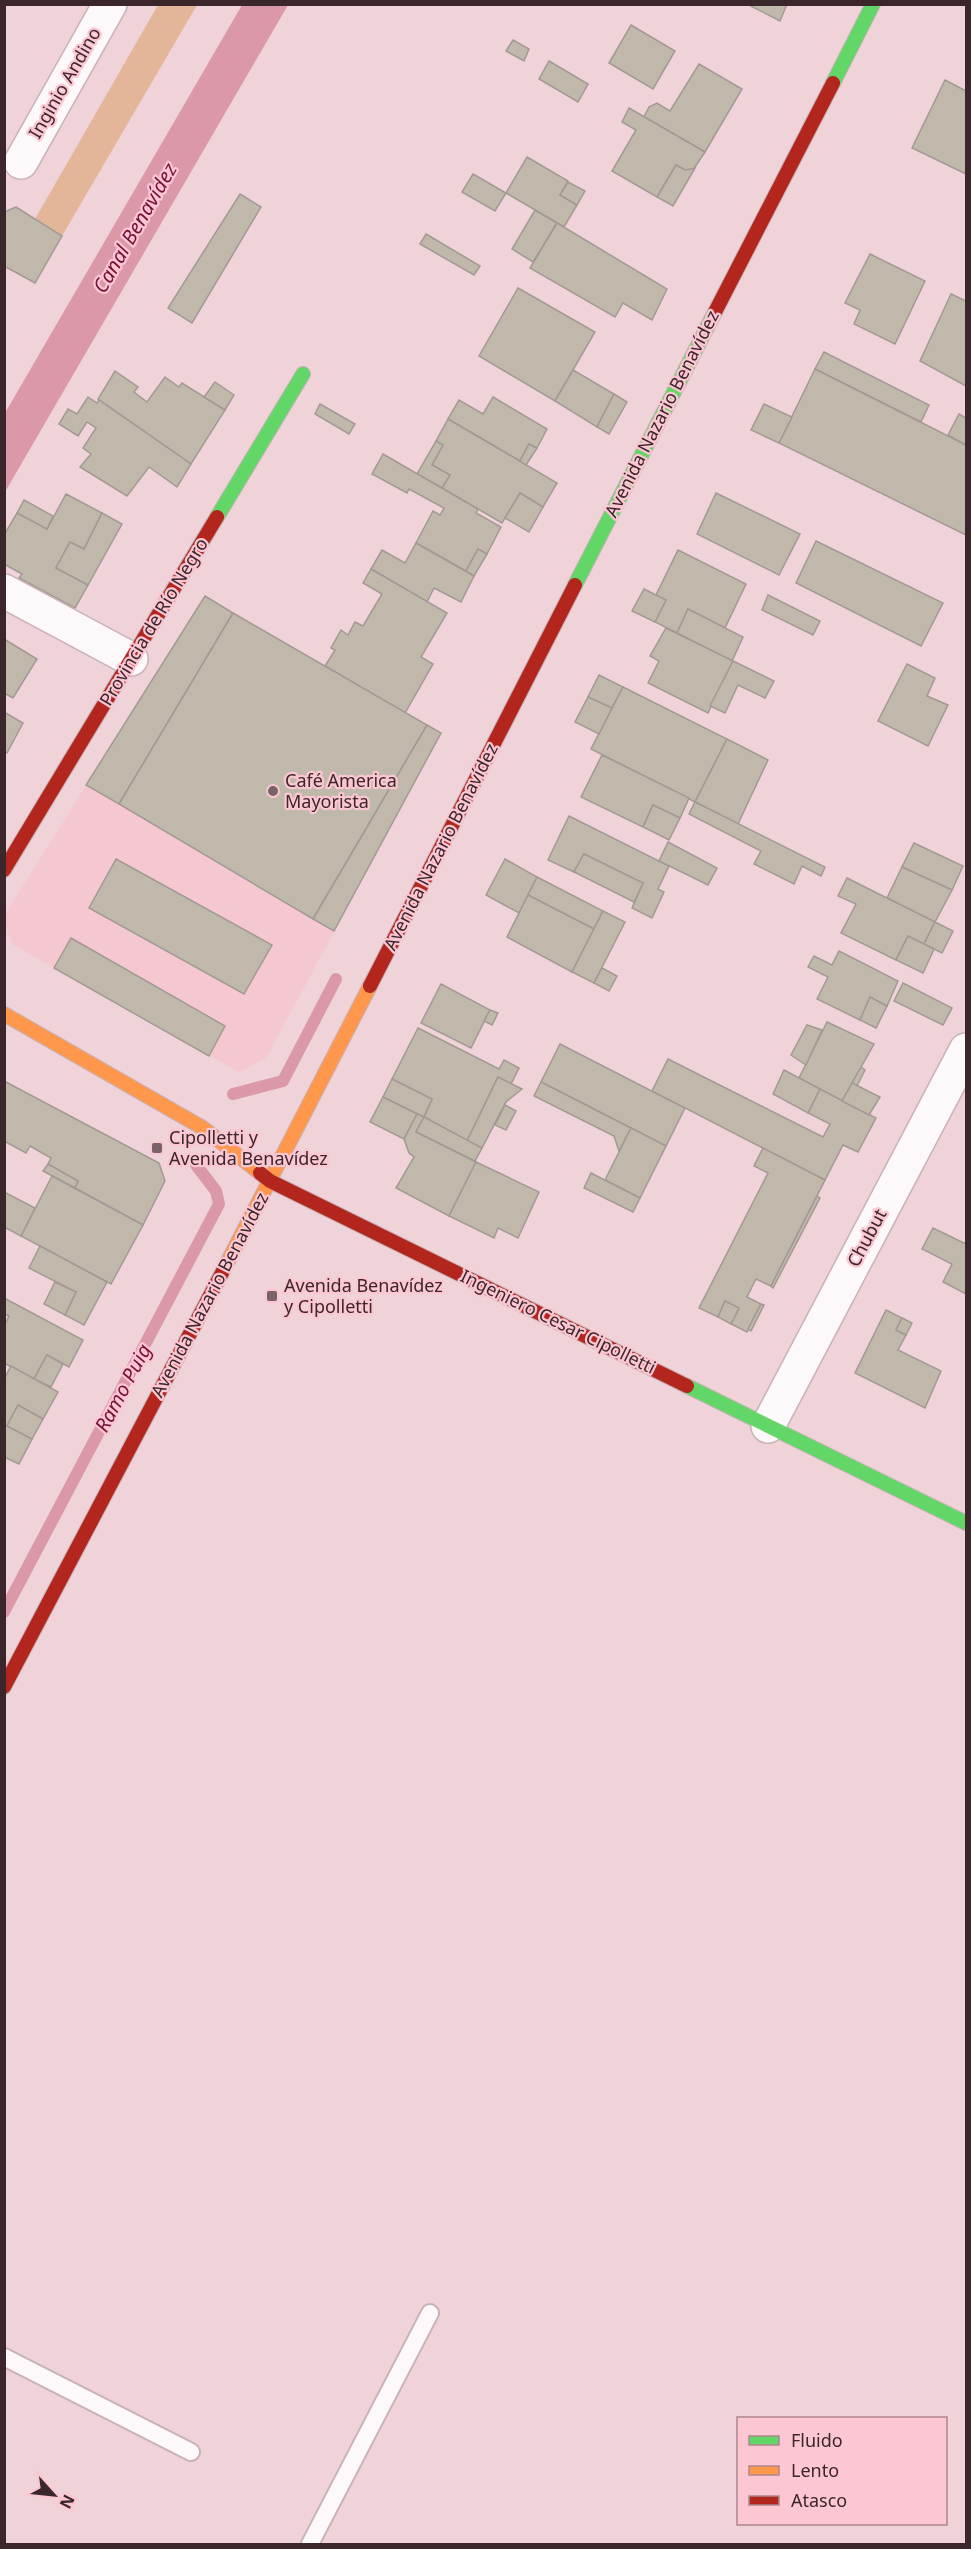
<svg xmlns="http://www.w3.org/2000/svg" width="971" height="2549" font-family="'Noto Sans',sans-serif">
  <rect width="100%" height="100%" fill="#efd3d9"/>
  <path fill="#f5c7d1" d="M205 596 441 733 266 1058 239 1072 12 944 5 923 4 916Z"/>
  <path fill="#e3b69a" d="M158 5H197L62 236 35 219Z"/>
  <path fill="#db98a9" d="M242 5H288L5 492V413Z"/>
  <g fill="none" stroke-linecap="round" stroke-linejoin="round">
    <g stroke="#db98a9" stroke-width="12">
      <path d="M233 1094 283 1081 336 979"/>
      <path d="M4 1612 219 1204 216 1191 196 1165"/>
    </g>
  </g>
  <g fill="#bfb8ab" stroke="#a39994" stroke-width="1.5">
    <path d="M747 4H787L780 21Z"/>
    <path d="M631 25 675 51 653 89 609 63Z"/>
    <path d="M513 40 529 49 524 61 506 51Z"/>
    <path d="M549 61 588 84 578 102 539 79Z"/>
    <path d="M699 64 742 89 705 152 644 117 649 107 657 103 670 111Z"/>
    <path d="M945 80 966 91V174L912 148Z"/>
    <path d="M629 108 705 152 693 170H685L676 165 657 197 612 171 636 130 622 122Z"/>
    <path d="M527 157 568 181 560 195 577 205 564 227 506 193Z"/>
    <path d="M676 165 685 170 695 168 673 206 657 197Z"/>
    <path d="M473 174 506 193 495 211 462 192Z"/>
    <path d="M568 182 585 191 577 205 560 195Z"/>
    <path d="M240 194 261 207 192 323 168 308Z"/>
    <path d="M16 207 62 236 35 283 4 266V212Z"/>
    <path d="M535 210 557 223 533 262 512 249Z"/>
    <path d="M557 223 667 289 652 320 623 303 615 317 530 268Z"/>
    <path d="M426 234 480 266 474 275 420 244Z"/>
    <path d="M870 254 925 281 895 344 854 324 860 310 845 303Z"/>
    <path d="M518 288 595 332 555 401 479 356Z"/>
    <path d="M951 294 966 301V386L920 361Z"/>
    <path d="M824 352 929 405 921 422 815 369Z"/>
    <path d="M815 369 966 445V535L779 443Z"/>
    <path d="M573 370 614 394 597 427 555 401Z"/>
    <path d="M115 371 138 387 134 392 147 402 165 377 179 387 182 383 225 410 191 464 98 399Z"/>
    <path d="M215 382 234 395 225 410 204 397Z"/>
    <path d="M614 394 627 402 609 434 597 427Z"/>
    <path d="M88 397 97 403 99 400 191 464 177 487 149 467 127 496 80 467 91 454 83 448 96 428 87 422 78 436 59 424 68 409 77 414Z"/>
    <path d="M493 397 547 429 537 448 529 444 520 461 448 419 459 400 483 414Z"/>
    <path d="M320 404 355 424 349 434 315 414Z"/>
    <path d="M764 404 792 417 779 443 751 430Z"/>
    <path d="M959 414 966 418V445L948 435Z"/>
    <path d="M448 419 557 483 543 507 520 493 502 523 442 488 450 475 432 465 443 445 436 441Z"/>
    <path d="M436 441 443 445 432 465 450 475 442 488 417 474Z"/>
    <path d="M529 444 537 448 526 465 520 461Z"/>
    <path d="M383 454 478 509 476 513 501 527 487 554 478 549 466 571 416 543 433 511 440 515 444 508 409 489 407 493 372 474Z"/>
    <path d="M520 493 543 507 529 532 505 518Z"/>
    <path d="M716 493 800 534 779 575 697 534Z"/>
    <path d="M66 494 102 513 84 549 70 542 56 568 88 585 75 608 19 578 22 574 4 564V535L17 513 47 529Z"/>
    <path d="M24 500 53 516 47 529 17 513Z"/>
    <path d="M102 513 122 524 88 585 56 568 70 542 84 549Z"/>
    <path d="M816 541 943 603 921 646 796 583Z"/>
    <path d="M416 543 474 576 461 602 434 588 427 602 371 569 382 550 405 563Z"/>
    <path d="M478 549 487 554 474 576 466 571Z"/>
    <path d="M678 550 746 584 725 628 688 609 677 633 655 622 666 600 656 595Z"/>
    <path d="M371 569 447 613 421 657 433 664 405 713 325 666 335 650 331 648 341 630 348 635 355 622 363 626 382 594 363 583Z"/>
    <path d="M644 589 666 600 655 622 632 611Z"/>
    <path d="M768 595 820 621 813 635 762 610Z"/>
    <path d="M205 596 233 613 119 804 86 785Z"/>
    <path d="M688 609 743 637 732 661 677 633Z"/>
    <path d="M233 613 427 725 313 919 119 804Z"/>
    <path d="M666 628 733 661 708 713 648 683 659 661 650 656Z"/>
    <path d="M4 639 37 659 13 698 4 693Z"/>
    <path d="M733 661 774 681 765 698 738 685 725 713 710 706Z"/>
    <path d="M907 664 935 678 927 696 948 705 928 746 878 721Z"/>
    <path d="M599 675 623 687 612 708 588 697Z"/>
    <path d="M623 687 727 739 695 802 591 749Z"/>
    <path d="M588 697 612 708 599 734 575 722Z"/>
    <path d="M4 712 23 723 7 753 4 751Z"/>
    <path d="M427 725 441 733 334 931 313 919Z"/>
    <path d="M727 739 768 760 738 824 695 802Z"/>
    <path d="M602 755 689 798 680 818 653 805 643 827 581 797Z"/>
    <path d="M695 802 825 867 821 876 802 866 794 884 754 864 761 851 689 814Z"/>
    <path d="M653 805 680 818 669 840 643 827Z"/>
    <path d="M569 816 669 866 658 889 664 892 652 918 632 908 643 883 584 854 574 872 548 860Z"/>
    <path d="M668 842 717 868 708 885 659 861Z"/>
    <path d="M914 843 963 866 952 890 902 867Z"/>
    <path d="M584 854 643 883 634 902 574 872Z"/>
    <path d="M116 859 272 945 244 994 89 908Z"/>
    <path d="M505 859 537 877 519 913 486 895Z"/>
    <path d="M902 867 952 890 935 922 887 898Z"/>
    <path d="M537 877 603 911 594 929 528 895Z"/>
    <path d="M847 878 935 922 924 944 908 936 896 960 841 933 856 904 838 896Z"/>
    <path d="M528 895 594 929 572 972 507 937Z"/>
    <path d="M603 911 625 922 594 983 572 972Z"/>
    <path d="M935 922 953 931 942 953 924 944Z"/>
    <path d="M908 936 934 949 923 973 896 960Z"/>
    <path d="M71 938 225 1026 209 1056 54 968Z"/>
    <path d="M839 951 898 981 887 1006 870 997 860 1020 817 999 828 977 808 967 814 956 832 965Z"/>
    <path d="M602 968 617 976 609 991 594 983Z"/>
    <path d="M903 983 952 1008 943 1025 894 1001Z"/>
    <path d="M441 984 490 1010 471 1048 421 1023Z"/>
    <path d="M870 997 887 1006 876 1028 860 1020Z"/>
    <path d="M490 1010 498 1013 492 1025 484 1021Z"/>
    <path d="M827 1022 874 1044 842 1101 799 1078Z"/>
    <path d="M807 1025 822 1030 806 1065 791 1055Z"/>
    <path d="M418 1028 499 1069 504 1060 519 1068 511 1084 498 1077 467 1141 424 1117 432 1099 392 1079Z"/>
    <path d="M560 1044 685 1108 666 1146 541 1082Z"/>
    <path d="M668 1059 823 1137 830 1124 808 1113 820 1089 876 1118 858 1152 843 1145 825 1180 652 1091Z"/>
    <path d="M861 1067 865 1070 857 1086 852 1083Z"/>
    <path d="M784 1070 820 1089 808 1113 773 1094Z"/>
    <path d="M498 1077 522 1089 506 1102 482 1148 467 1141Z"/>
    <path d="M392 1079 432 1099 424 1117 383 1097Z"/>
    <path d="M4 1081 159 1163 165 1181 143 1225 75 1188 78 1181 48 1164 51 1158 30 1146 26 1153 4 1141Z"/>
    <path d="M541 1082 631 1128 619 1151 614 1136 534 1096Z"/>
    <path d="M852 1083 880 1097 869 1115 842 1101Z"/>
    <path d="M383 1097 417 1114 404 1139 370 1122Z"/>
    <path d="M505 1105 516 1111 506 1130 495 1125Z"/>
    <path d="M417 1114 424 1117 416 1132 476 1162 449 1216 396 1188 414 1157 409 1153 404 1139Z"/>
    <path d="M424 1117 482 1148 475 1161 416 1132Z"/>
    <path d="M631 1128 666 1146 640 1198 605 1180Z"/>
    <path d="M763 1148 825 1180 771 1286 756 1279 747 1297 761 1304 747 1332 731 1324 739 1308 725 1301 718 1317 699 1308 768 1173 754 1166Z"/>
    <path d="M476 1162 539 1192 518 1238 498 1228 494 1238 449 1216Z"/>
    <path d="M48 1164 78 1181 75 1188 43 1171Z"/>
    <path d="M591 1173 640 1198 633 1212 584 1188Z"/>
    <path d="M52 1176 143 1225 111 1284 21 1236Z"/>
    <path d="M4 1192 35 1208 21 1236 4 1227Z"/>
    <path d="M817 1196 820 1198 773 1288 771 1286Z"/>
    <path d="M933 1228 966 1244V1294L943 1282 952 1264 922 1249Z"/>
    <path d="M40 1246 107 1282 84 1325 65 1315 76 1292 29 1268Z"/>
    <path d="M55 1282 76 1292 65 1315 44 1304Z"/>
    <path d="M4 1298 83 1340 69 1367 47 1355 34 1379 4 1363V1326L9 1316 4 1314Z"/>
    <path d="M725 1301 739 1308 731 1324 718 1317Z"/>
    <path d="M761 1304 764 1305 751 1331 748 1329Z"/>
    <path d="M886 1310 902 1318 896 1330 906 1335 898 1350 941 1371 925 1408 855 1373Z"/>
    <path d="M902 1318 912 1323 906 1335 896 1330Z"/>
    <path d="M47 1355 63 1364 51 1387 34 1379Z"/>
    <path d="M11 1366 58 1392 43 1419 18 1405 7 1426 32 1439 19 1464 4 1457V1379Z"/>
    <path d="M18 1405 43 1419 32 1439 7 1426Z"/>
  </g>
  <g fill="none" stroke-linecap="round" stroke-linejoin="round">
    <g stroke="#c8b2b7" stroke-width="20">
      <g id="lane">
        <path d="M4 2357 191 2452"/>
        <path d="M310 2544 430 2313"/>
      </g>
    </g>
    <g stroke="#c8b2b7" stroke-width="36">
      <g id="street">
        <path d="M21 162 110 4"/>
        <path d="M4 591 131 659"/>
        <path d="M768 1426 966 1050"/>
      </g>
    </g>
    <g stroke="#c8b2b7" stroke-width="16">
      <g id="fast">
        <path d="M833 83 873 4"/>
        <path d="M217 517 303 374"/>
        <path d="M575 585 715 312"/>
        <path d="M687 1386 966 1523"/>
      </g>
    </g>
    <g stroke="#c8b2b7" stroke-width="16">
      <g id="slow">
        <path d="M4 1014 203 1128 260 1173"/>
        <path d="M224 1269 370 986"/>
      </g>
    </g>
    <g stroke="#c8b2b7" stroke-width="16">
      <g id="jam">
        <path d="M715 312 833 83"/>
        <path d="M4 870 217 517"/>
        <path d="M370 986 575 585"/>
        <path d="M260 1173 270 1181 687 1386"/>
        <path d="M4 1687 224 1269"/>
      </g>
    </g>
    <use href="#lane" stroke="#fdf8f9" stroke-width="16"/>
    <use href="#street" stroke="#fdf8f9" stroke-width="33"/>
    <use href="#fast" stroke="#63d668" stroke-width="14"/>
    <use href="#slow" stroke="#ff974d" stroke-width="14"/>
    <use href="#jam" stroke="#b3261e" stroke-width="14"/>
  </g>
  <g fill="#7a6368" stroke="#fcc6d2" stroke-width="2">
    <circle cx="273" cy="791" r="6"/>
    <rect x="151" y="1142" width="12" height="12" rx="3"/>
    <rect x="266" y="1290" width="12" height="12" rx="3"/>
  </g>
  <g text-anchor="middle" stroke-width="4.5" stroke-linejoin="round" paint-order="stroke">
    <g font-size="18" fill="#3b272b" stroke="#fcc6d2">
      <text transform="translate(65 83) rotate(-60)" y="6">Inginio Andino</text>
      <text transform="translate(662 414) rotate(-63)" y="6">Avenida Nazario Benavídez</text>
      <text transform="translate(154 622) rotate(-59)" y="6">Provincia de Río Negro</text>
      <text transform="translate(441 847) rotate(-63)" y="6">Avenida Nazario Benavídez</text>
      <text transform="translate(867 1238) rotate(-62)" y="6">Chubut</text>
      <text transform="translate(210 1295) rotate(-62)" y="6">Avenida Nazario Benavídez</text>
      <text transform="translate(558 1322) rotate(26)" y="6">Ingeniero Cesar Cipolletti</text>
    </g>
    <g font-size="18" fill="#3b272b" stroke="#fcc6d2" text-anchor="start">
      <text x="285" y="787">Café America<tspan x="285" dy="21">Mayorista</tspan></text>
      <text x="169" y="1144">Cipolletti y<tspan x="169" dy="21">Avenida Benavídez</tspan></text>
      <text x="284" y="1292">Avenida Benavídez<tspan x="284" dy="21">y Cipolletti</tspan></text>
    </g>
    <g font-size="20" font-style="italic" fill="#751038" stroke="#fcc6d2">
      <text transform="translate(135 228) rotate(-60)" y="7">Canal Benavídez</text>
      <text transform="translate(123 1388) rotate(-62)" y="7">Ramo Puig</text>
    </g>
  </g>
  <rect width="971" height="2549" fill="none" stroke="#3b272b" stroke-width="12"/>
  <rect x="737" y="2417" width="210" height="108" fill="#fcc6d2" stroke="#af868f" stroke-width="1.5"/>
  <rect x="749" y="2436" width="30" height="9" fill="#63d668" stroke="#af868f" stroke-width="1.5"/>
  <text x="791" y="2447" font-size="18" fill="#3b272b">Fluido</text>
  <rect x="749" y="2466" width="30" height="9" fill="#ff974d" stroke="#af868f" stroke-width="1.5"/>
  <text x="791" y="2477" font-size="18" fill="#3b272b">Lento</text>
  <rect x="749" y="2496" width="30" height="9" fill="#b3261e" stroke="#af868f" stroke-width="1.5"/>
  <text x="791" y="2507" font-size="18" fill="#3b272b">Atasco</text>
  <g transform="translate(54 2495) rotate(117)" stroke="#fcc6d2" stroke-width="4.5" paint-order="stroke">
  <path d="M0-4.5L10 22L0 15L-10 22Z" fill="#3b272b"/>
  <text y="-9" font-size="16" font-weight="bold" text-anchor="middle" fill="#3b272b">N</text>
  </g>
</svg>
